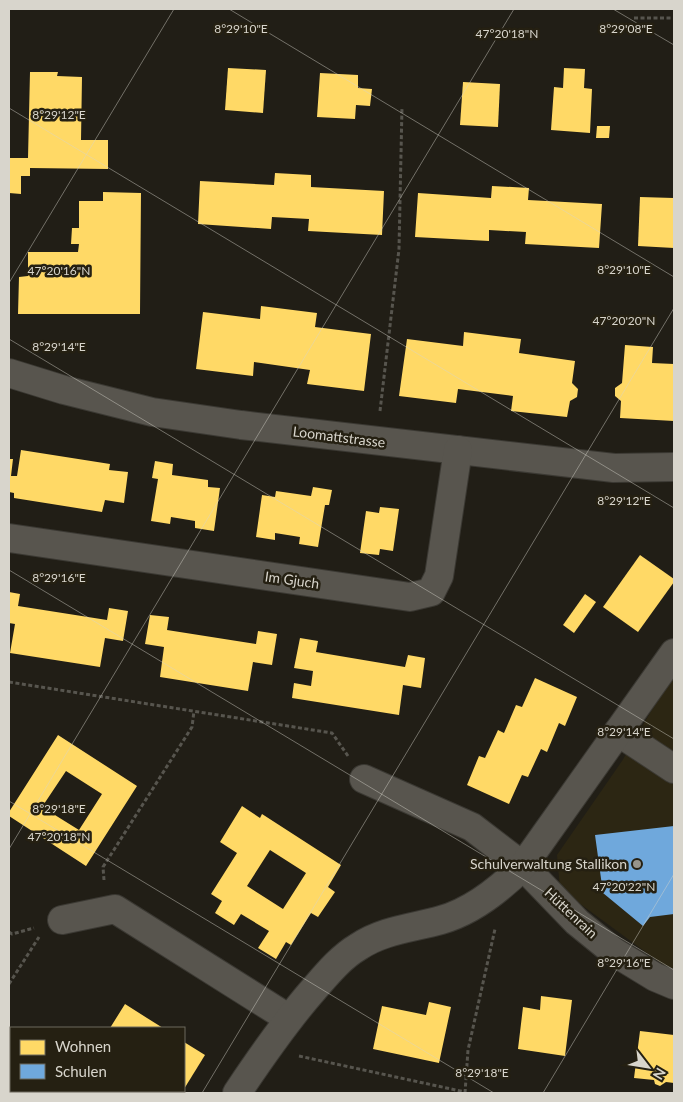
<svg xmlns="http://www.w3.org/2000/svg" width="683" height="1102" font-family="Lato,sans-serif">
  <rect width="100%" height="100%" fill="#211e16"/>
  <path fill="#2c2613" d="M674 672V971L666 967 560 889 557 855 622 761Z"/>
  <g fill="#ffd966" fill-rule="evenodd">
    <path d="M228 68 266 70 263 113 225 110Z"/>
    <path d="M564 68 585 69 584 88 592 89 590 133 551 130 554 87 563 88Z"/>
    <path d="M30 72H58L57 76 82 77 81 140H108V169L30 168V176H21V194L9 193V158H28Z"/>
    <path d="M320 73 358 75V88L372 89 370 106 356 105 355 119 317 117Z"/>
    <path d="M463 82 500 84 498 127 460 125Z"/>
    <path d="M597 126H610L609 138H596Z"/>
    <path d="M275 173 311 175V187L384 191 382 235 308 231 309 219 272 217 271 229 198 224 200 181 274 185Z"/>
    <path d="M492 186 529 188 528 200 602 204 599 248 525 244 526 232 489 230V241L415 237 418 193 491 198Z"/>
    <path d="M103 192 141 193 140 314H18L19 277 28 276V252H78L79 244H71L72 228H79V201H103Z"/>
    <path d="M640 197 674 198V248L638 246Z"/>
    <path d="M261 306 317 313 315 327 371 334 364 391 307 384 310 370 254 362 253 376 196 369 203 312 260 319Z"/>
    <path d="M464 332 521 339 519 353 575 361 572 383 578 389 577 397 570 401 567 417 511 411 513 396 458 389 456 403 399 396 407 339 463 346Z"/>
    <path d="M625 345 653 347 652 363 674 364V421L620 418 621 401 615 396V388L622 383Z"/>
    <path d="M21 450 110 464 109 470 128 472 124 503 105 500 102 512 14 498V493L9 492V459H13L11 476H17Z"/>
    <path d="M155 461 173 464 172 475 208 480V487L220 488 214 531 195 528V521L171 517 170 524 151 521 158 479 152 478Z"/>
    <path d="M313 487 332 490 329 505H325L318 547 299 544 300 537 275 533V540L256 537 262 495 275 497 276 491 311 496Z"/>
    <path d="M380 507 399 509 393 551 380 549 379 555 360 553 366 511 379 513Z"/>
    <path d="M640 555 674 579V582L638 632 603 607Z"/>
    <path d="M9 592 20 594 18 606 107 620 109 608 128 611 123 641 105 638 100 667 10 653 15 624 9 623Z"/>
    <path d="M585 594 596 602 574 633 563 625Z"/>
    <path d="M150 615 169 617 167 630 256 644 258 631 277 634 272 665 253 662 248 691 160 677 164 647 145 644Z"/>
    <path d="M300 638 318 641 316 652 405 667 408 655 425 658 421 688 403 685 399 715 292 698 294 683 311 686 313 671 294 668Z"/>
    <path d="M535 678 577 697 565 726 559 723 547 752 541 749 528 777 522 775 509 804 467 785 479 756 485 758 498 730 504 733 516 705 522 707Z"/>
    <path d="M58 735 137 786 86 866 9 816V812ZM66 771 102 794 79 830 42 807Z"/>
    <path d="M242 806 260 818 262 814 341 865 328 887 335 892 318 917 311 913 291 945 286 942 276 959 258 948 269 931 241 914 234 925 215 913 222 901 211 894 237 853 220 842ZM270 850 306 873 283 909 247 886Z"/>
    <path d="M541 996 572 1000 565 1056 518 1049 523 1007 540 1010Z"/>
    <path d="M429 1002 451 1007 439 1063 373 1049 382 1006 426 1015Z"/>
    <path d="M125 1004 147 1018 163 1028H110Z"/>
    <path d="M640 1031 674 1035V1083L666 1082 660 1086 655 1084 654 1080 634 1078Z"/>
    <path d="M184 1042 205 1055 184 1089Z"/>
    <path d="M85 1091H134L138 1093H89Z"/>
    <path d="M152 1091H183L181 1093H151Z"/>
  </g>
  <path fill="#6fa8dc" d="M674 826V914L650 917 643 926 603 893 595 835Z"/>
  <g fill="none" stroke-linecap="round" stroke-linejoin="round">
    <g stroke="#3b3933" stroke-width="30">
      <g id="minor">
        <path d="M9 373 64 390 152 412 241 425 614 468 674 467"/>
        <path d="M9 538 410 597 431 592 439 576 458 450"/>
        <path d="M618 732 674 769"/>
        <path d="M364 779 472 827 523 866 577 922 614 952 655 977 674 985"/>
        <path d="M62 920 115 909 288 1018"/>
        <path d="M237 1093C261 1057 285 1022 314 989 327 974 341 957 358 947 383 930 413 928 441 920 473 911 500 889 523 866L674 653"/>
      </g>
    </g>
    <g stroke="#57554e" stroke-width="3" stroke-dasharray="4 2.5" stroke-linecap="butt">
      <path d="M634 18H674"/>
      <path d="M380 411 399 249 402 107"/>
      <path d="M9 682 332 733 348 756"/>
      <path d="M104 880 103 867 192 727 194 711"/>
      <path d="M9 932 12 934 34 928"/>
      <path d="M9 984 39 937"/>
      <path d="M299 1056 465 1092"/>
      <path d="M465 1093 468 1050 495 929"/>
    </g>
    <use href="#minor" stroke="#58554e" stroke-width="28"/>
  </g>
  <path fill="none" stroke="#d8d5cc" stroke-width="1" stroke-opacity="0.45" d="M229 9 674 277M613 9 674 45M9 108 674 508M9 283 174 9M9 339 674 739M9 570 674 970M9 801 494 1093M9 849 514 9M9 1033 11 1034M106 1091 110 1093M202 1093 674 308M543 1093 674 874"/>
  <circle fill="#98958c" stroke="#252012" stroke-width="2" cx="637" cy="864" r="5"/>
  <g text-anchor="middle" stroke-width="5" stroke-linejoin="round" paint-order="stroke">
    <g font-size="14" fill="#d8d5cc" stroke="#252012">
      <text transform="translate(339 437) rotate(7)" y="5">Loomattstrasse</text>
      <text transform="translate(292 580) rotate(8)" y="5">Im Gjuch</text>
      <text transform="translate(571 913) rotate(43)" y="5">Hüttenrain</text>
    </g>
    <g font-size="14" fill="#d8d5cc" stroke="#252012" text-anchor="end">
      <text x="627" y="869">Schulverwaltung Stallikon</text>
    </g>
  </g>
  <g font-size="12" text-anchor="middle" fill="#d8d5cc" stroke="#252012" stroke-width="5" stroke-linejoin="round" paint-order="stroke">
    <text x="241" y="33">8°29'10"E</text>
    <text x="626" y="33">8°29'08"E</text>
    <text x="507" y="38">47°20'18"N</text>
    <text x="59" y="119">8°29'12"E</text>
    <text x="624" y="274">8°29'10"E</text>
    <text x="59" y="275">47°20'16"N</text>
    <text x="624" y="325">47°20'20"N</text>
    <text x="59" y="351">8°29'14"E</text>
    <text x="624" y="505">8°29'12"E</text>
    <text x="59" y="582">8°29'16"E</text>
    <text x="624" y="736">8°29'14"E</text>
    <text x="59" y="813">8°29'18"E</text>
    <text x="59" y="841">47°20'18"N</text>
    <text x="624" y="891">47°20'22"N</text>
    <text x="624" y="967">8°29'16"E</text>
    <text x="482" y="1077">8°29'18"E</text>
  </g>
  <rect width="683" height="1102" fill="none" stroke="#d8d5cc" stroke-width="20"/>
  <rect x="10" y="1027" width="175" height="65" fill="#252012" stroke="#6d685c"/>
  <rect x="20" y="1040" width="25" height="15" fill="#ffd966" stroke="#6d685c"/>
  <text x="55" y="1052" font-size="15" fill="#d8d5cc">Wohnen</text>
  <rect x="20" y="1064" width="25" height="15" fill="#6fa8dc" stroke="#6d685c"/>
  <text x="55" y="1077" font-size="15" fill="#d8d5cc">Schulen</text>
  <g transform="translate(648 1067) rotate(121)" stroke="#252012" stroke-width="4" paint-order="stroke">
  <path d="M0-4L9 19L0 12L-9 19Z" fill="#d8d5cc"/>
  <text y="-8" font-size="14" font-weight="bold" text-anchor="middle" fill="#d8d5cc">N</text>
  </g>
</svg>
